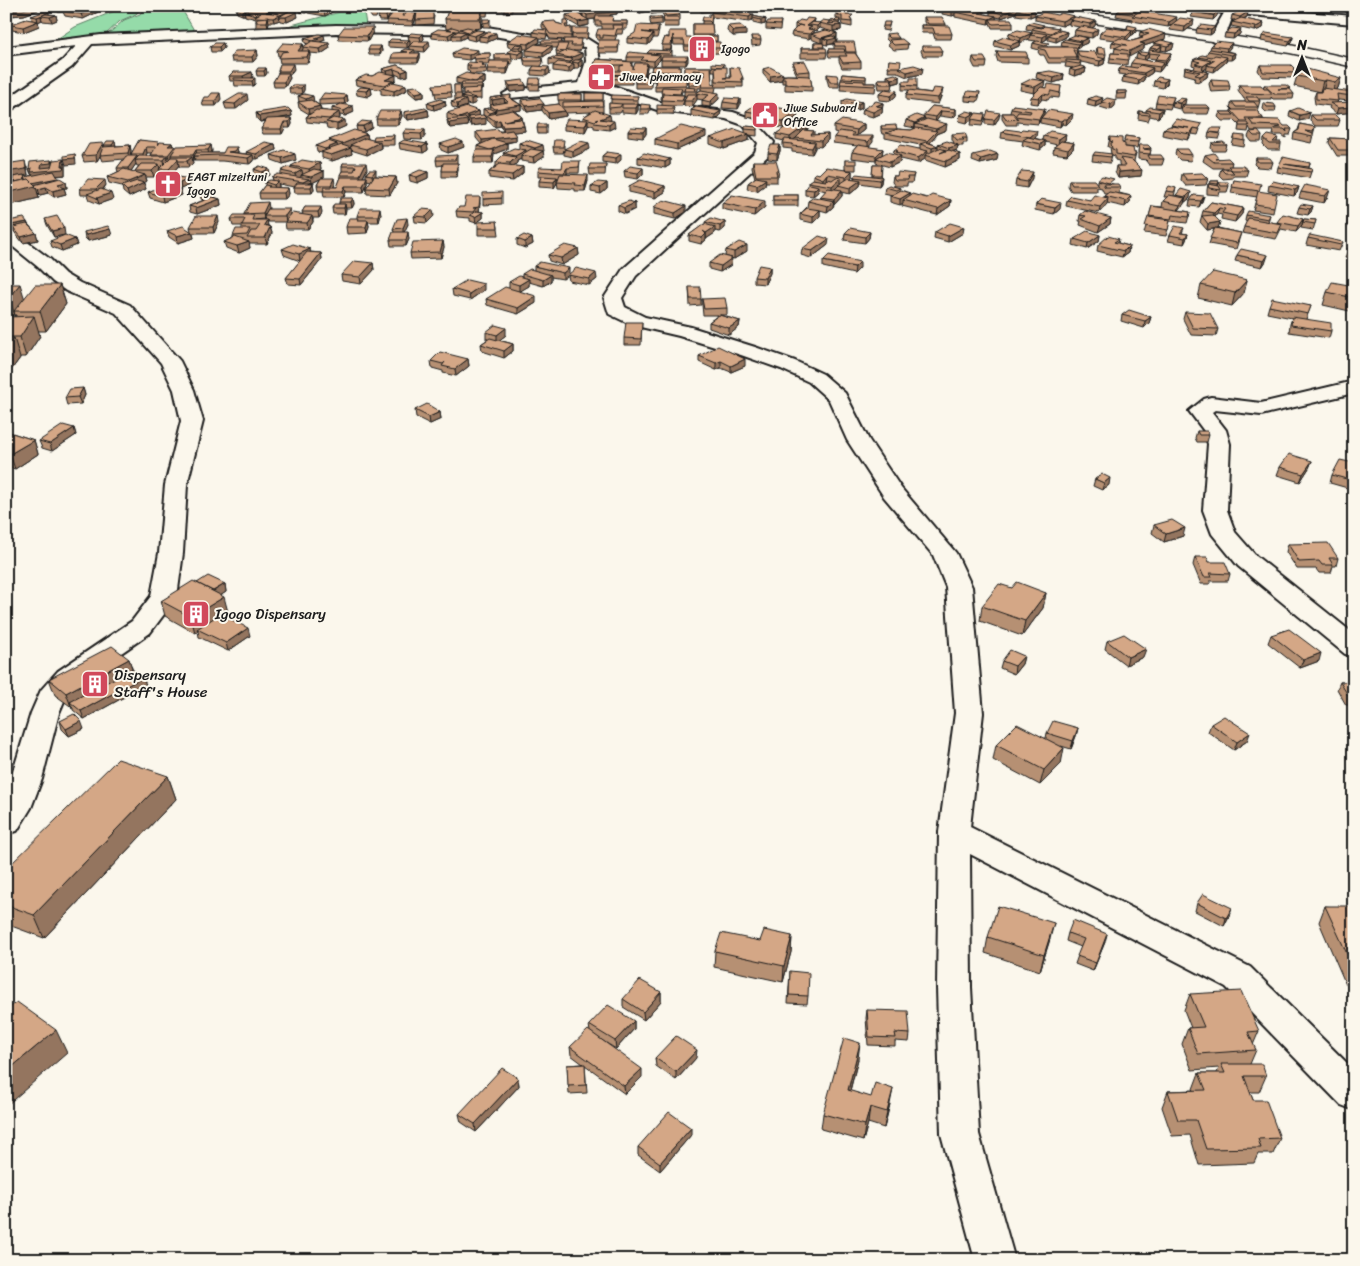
<svg xmlns="http://www.w3.org/2000/svg" width="1360" height="1266" font-family="Sriracha,sans-serif">
  <rect width="100%" height="100%" fill="#fbf7ec"/>
  <filter id="ink" filterUnits="userSpaceOnUse"><feTurbulence type="fractalNoise" baseFrequency=".02" numOctaves="2"/><feDisplacementMap in="SourceGraphic" scale="10" xChannelSelector="R" yChannelSelector="G"/><feConvolveMatrix kernelMatrix="1 2 1 2 8 2 1 2 1" color-interpolation-filters="sRGB"/></filter>
  <g filter="url(#ink)">
    <g fill="#95dba9" stroke="#587c62">
      <path d="M127 6H143L136 14 120 21 104 36 54 41 75 27Z"/>
      <path d="M146 6H180L195 32 106 36 124 20 140 14Z"/>
      <path d="M340 12H364L366 25 284 27Z"/>
    </g>
    <g fill="none" stroke-linecap="round" stroke-linejoin="round">
      <g stroke="#1c1c1c" stroke-width="4">
        <g id="minor">
          <path d="M1193 6H1231L1354 16V24L1239 14 1232 18C1229 27 1225 40 1215 43L1209 39 1224 13 1199 10Z"/>
          <path d="M336 25 487 27 542 36 586 38 597 45 600 61 593 83 611 85 663 103 733 112 753 119 774 142 770 154 636 276 622 298 625 307 645 317 691 327 755 347 795 361 823 374 845 393 869 440 901 488 956 553 972 587 983 713 970 827 1250 967 1354 1070V1110L1341 1105 1226 987 970 854 971 987 979 1134 1015 1260H975L941 1134 937 987 939 832 955 713 946 587 933 555 884 497 847 440 829 400 809 382 781 369 741 355 679 336 632 325 609 314 604 298 623 269 755 152 758 143 743 125 726 119 660 111 605 92 585 91 510 98 505 97 503 94 510 90 579 83 586 61 585 47 542 44 487 35 336 33 92 44 72 67 11 110 6 111V100L62 61 76 46 6 55V47L101 35Z"/>
          <path d="M6 225 12 226 22 238 50 259 65 274 80 283 130 305 180 361 194 390 203 421 187 485 183 553 177 597 150 633 78 683 67 694 59 713 42 779 31 808 17 831 6 834V794L31 713 41 690 58 671 132 621 151 596 159 553 165 485 181 421 174 390 161 363 116 313 66 291 53 282 38 267 6 241Z"/>
          <path d="M1354 381V393L1261 415 1215 410 1212 412 1226 430 1230 444 1227 510 1235 532 1256 556 1354 634V656L1345 654 1238 566 1212 534 1203 510 1208 444 1204 431 1189 411 1204 399 1211 397 1261 403Z"/>
        </g>
      </g>
      <g stroke="#1c1c1c" stroke-width="3">
        <path id="secondary" d="M1003 6H1034L1290 45 1354 59V67L1290 53 1009 10Z"/>
      </g>
      <use href="#minor" fill="#fbf7ec" fill-rule="evenodd"/>
      <use href="#secondary" fill="#fbf7ec" fill-rule="evenodd"/>
    </g>
    <g fill="#b69073" stroke="#1c1c1c" fill-rule="evenodd">
      <path d="M15 6H45V8L41 9 37 8 38 10 24 15 9 16V18L6 19V9Z"/>
      <path d="M73 6 97 7 98 12 83 19 65 16 63 12H58L57 7 70 9 75 7Z"/>
      <path d="M184 6H199L197 9H184Z"/>
      <path d="M199 6H215L214 8 200 9Z"/>
      <path d="M245 6H266V7L274 10 281 9 280 6H330L334 11 325 16 308 13 307 12 305 13 300 12 299 8 288 10 298 17 287 22 280 21V20L274 22H269L268 27H256V19L245 16V15H242L237 13 236 9ZM269 11 279 13 277 14 266 12Z"/>
      <path d="M406 6H435L436 9 426 12 434 16 433 24 416 25V18L413 26 387 25V21H379L378 16 384 8H391V12L389 16 396 13 408 8V7Z"/>
      <path d="M466 6 467 10 469 11 468 6H502L503 11H491L490 8H488L487 16H482V20L481 28 474 29H476V30L485 31V33L497 38 488 42 479 41V39L475 41 467 39 466 36V37L460 40H453L452 38 449 40 432 38 431 33 448 30V29H446L445 19 448 12H440V7Z"/>
      <path d="M511 6H545V10L512 11Z"/>
      <path d="M576 6 598 10H603V6H613L617 9V14L610 15 613 21H627V29H623L622 34H617L615 40 619 45 618 53H598L599 40H597L596 35 602 29V26H595V19L587 20 589 25 579 27 567 20 568 28 571 27V39L582 44 580 51H573L582 53V58L579 60H582V65L579 68H574V69L569 73 553 71V66L554 65H549V59L557 57 556 51 557 48H552V51L543 57 526 55V50L527 49H524L522 51H524V56L518 59 512 58V64H509L510 66 507 74H487V69L489 64H483L484 66 487 71 485 74H470L469 71H467V65L475 63V57L469 60 453 58 452 53H490V61H495V54H507V52L513 49V48L508 47 507 42 533 36V32L544 30 542 27V22L556 23 563 25 566 20V15L586 19 583 17V16H582L576 11ZM547 34 550 39 564 40 563 44H562V40L541 43V44H537L540 42V38L546 39Z"/>
      <path d="M629 6H647L648 7V11L640 13 629 9Z"/>
      <path d="M650 6 670 8V9L680 15V20H679V27H664L663 22V17H664L662 13 651 14 650 10Z"/>
      <path d="M700 6H720V8L766 19 765 24 761 25 753 23V19L749 22 712 17 711 24H712L713 36H717V42L720 48V53L694 54 693 51H685L684 45H674L673 40 671 50H662V45L665 37H686L692 41 697 42V40H693V24H702V21L709 17 712 11 701 12Z"/>
      <path d="M781 6 780 14H772V9Z"/>
      <path d="M839 6H861L857 7 856 9H840Z"/>
      <path d="M906 6H924V7Z"/>
      <path d="M1081 6H1094L1092 8Z"/>
      <path d="M1167 6H1176V9L1168 8Z"/>
      <path d="M1204 6H1224V8Z"/>
      <path d="M367 7 378 11 376 18H372L368 12Z"/>
      <path d="M964 8 963 10 984 11V14L990 15V10L1020 9 1023 8 1035 15 1030 17 1016 15V13L1001 18 996 17V19L1013 23V28H992L990 23 988 24 955 17V15L952 16 942 14 943 9Z"/>
      <path d="M836 9H849V15L852 20V27L842 25 841 21H840L839 24 841 25V30L833 31 837 33V42L856 52V54L861 62V68H842L839 61V57H829L828 54 829 49H834V44L827 45 823 44 824 48 827 52 826 58H801V48H813L814 43H823V42L821 43 811 39V37L809 39 791 36 792 32 795 29V24L815 19 814 23H819L829 21V24H830V20H838V19L836 18ZM820 28 826 30 814 33V30L817 31Z"/>
      <path d="M1136 11V14L1176 21 1193 25 1184 32 1170 30 1171 25 1168 27 1132 21V19L1116 16 1117 12Z"/>
      <path d="M49 12V14L56 15 57 20 52 22 43 21 42 20 38 22 39 26 24 32 6 29V21L15 23 32 20 31 16Z"/>
      <path d="M1192 12 1217 16 1213 20 1191 17Z"/>
      <path d="M1248 12 1247 17 1244 19 1264 23 1263 28 1255 31 1231 26 1232 22 1235 20H1231L1232 15Z"/>
      <path d="M1035 16H1074V18L1095 26 1092 28 1097 34 1092 38 1074 35 1075 30 1079 27 1069 25V23L1062 26 1035 20Z"/>
      <path d="M650 17 662 19V24L651 25 650 22Z"/>
      <path d="M924 17 946 24V26L952 34 951 39H935L933 33H922L921 30V25H926L924 22Z"/>
      <path d="M490 19V27H483V23Z"/>
      <path d="M781 21 780 30 766 29V24Z"/>
      <path d="M890 22 888 31 882 30 883 26Z"/>
      <path d="M1027 24 1059 28V30L1067 32 1066 37 1056 42 1048 40V37H1047V39L1042 42 1048 47H1067L1061 46 1062 41 1067 40 1068 38H1088L1087 43 1080 46 1077 49V50L1076 55 1077 58V60L1079 61 1077 57V51L1096 53 1097 47 1106 54 1104 64 1099 66 1081 62 1080 66 1086 68 1085 73 1074 76 1069 74 1070 69 1073 68 1065 67 1066 63H1048L1044 55H1040L1038 52 1039 50 1032 48 1033 43 1036 41 1029 40V39L1020 42 1019 46 1010 50 994 46 995 41 1010 38H1008L1009 33H1032V30L1026 29Z"/>
      <path d="M1128 25 1136 32 1133 35H1132L1127 40 1132 41 1141 38V37H1139L1140 32 1165 39 1161 40 1173 48 1166 51 1161 50 1160 52 1171 53 1170 58 1159 72 1153 71 1152 73 1144 78V80L1138 85 1122 82 1123 77 1126 75 1118 74 1119 69 1130 67 1131 63 1136 58 1137 54 1149 53 1150 48 1154 45V43L1159 41 1144 46V49L1128 56 1127 65 1109 63 1111 53H1114L1115 48H1116L1111 47 1112 42 1115 40 1099 38 1100 33 1126 30ZM1148 58 1155 59V61L1154 62 1145 60Z"/>
      <path d="M659 26V31L657 38H653V39L648 45 627 43V38Z"/>
      <path d="M728 26 746 35 733 36 727 31Z"/>
      <path d="M373 27V32L368 41 339 40 338 35Z"/>
      <path d="M1215 27 1214 32 1210 35 1196 33 1197 28Z"/>
      <path d="M588 33 587 39H572V34Z"/>
      <path d="M1225 33 1240 34 1233 39 1224 38Z"/>
      <path d="M423 34 424 39 422 41 430 46 425 52 415 51V53H420V58L418 63H391V58L401 53V51L409 49V47L407 48 388 47V42L409 40 408 36Z"/>
      <path d="M886 34 899 38V39L908 44 907 49 894 50 888 45 889 42 886 39Z"/>
      <path d="M751 36 761 40 760 45 752 46Z"/>
      <path d="M1262 36 1293 37 1292 42 1288 46 1261 41Z"/>
      <path d="M304 38 325 40 320 42 330 48 321 54 310 53V56L308 63H280L279 58 280 56H278L277 50 303 44 304 47 308 44 305 43Z"/>
      <path d="M223 43 224 48 220 52H211L210 47Z"/>
      <path d="M1232 43 1230 48 1227 51 1235 53 1234 58 1231 60H1227L1226 62 1214 72 1206 70 1207 68 1203 70 1208 72 1207 77 1199 82 1194 81 1195 77 1184 74 1185 67 1194 69 1195 66 1192 65 1193 60 1198 58 1199 57 1206 56 1208 51 1210 49 1211 46Z"/>
      <path d="M381 46 382 51 380 55H369L368 50Z"/>
      <path d="M922 46 942 51 941 56H923L921 51Z"/>
      <path d="M257 50 258 56 253 62H232L231 57Z"/>
      <path d="M672 51V56L688 61 686 65H661V59H660V60L654 66H680V77H684V67H711L712 84H715V71H712V66L724 64V67L727 78H730V67L743 78V87H716L715 92 719 99 710 107 702 106V100H703L697 99 692 107 684 106V101L686 96H684V91H682L681 95H684V101L682 106H673L674 114H657V109L662 105V99H661L662 91H655V81H651V88H635V80H632V84H609V79H606L605 70H603L601 79H591V74L596 59 627 61V57L647 54V53ZM632 62H641V63L633 69 632 66ZM647 66H652L651 72H647V77H645ZM693 75 703 76 693 77ZM686 82H689V87H686ZM698 88H701V90L696 93V91H698Z"/>
      <path d="M997 51 1028 57V63L998 62 996 56Z"/>
      <path d="M523 57 542 58 543 63 541 66 550 73 546 76 531 75V70L534 66H525Z"/>
      <path d="M973 57 987 62 986 68H975L972 62Z"/>
      <path d="M889 60 900 68 922 74 907 77 898 73V72H888Z"/>
      <path d="M793 62 810 71V76L812 86V91L785 90V83H782V80L770 82 763 74V69L783 75H797L793 67Z"/>
      <path d="M397 65 408 70V76L402 77 395 74 393 75 396 80 393 83 407 90 394 96 381 94V90L356 85 355 80 383 73 382 69Z"/>
      <path d="M1260 65 1295 69 1294 71 1296 73 1295 78 1262 77 1258 70Z"/>
      <path d="M266 68 267 73 265 76H257L256 71Z"/>
      <path d="M294 69 289 76 290 78 285 87H274L273 82 279 73 278 71Z"/>
      <path d="M233 72 253 77 251 78 255 84 253 86H235L234 81H230L229 76Z"/>
      <path d="M1037 73 1064 74 1063 80 1053 83 1036 78Z"/>
      <path d="M827 74 839 82V87H829L827 79Z"/>
      <path d="M842 74 866 76V83H876L875 92 840 90 841 80Z"/>
      <path d="M887 76 900 77V82L893 84 892 89H886L896 96 890 101 879 100V94L885 89H879L878 84V79H887Z"/>
      <path d="M1297 76 1341 78 1338 88 1336 90 1352 96 1351 101 1338 100 1337 103 1354 102V112L1336 114 1329 108 1330 106 1315 104 1314 97 1316 92H1321L1294 86Z"/>
      <path d="M485 77V83L482 84 483 88 482 90H481V99H475L476 103 471 105 466 104 467 106 458 109 452 107 451 102 458 100H455L454 85H460L462 99 461 97 463 96V90H462L461 84 456 83V78Z"/>
      <path d="M1168 79 1167 84 1163 88 1153 86 1154 81Z"/>
      <path d="M1211 79 1230 86 1229 91 1211 92 1209 84Z"/>
      <path d="M1352 81H1354V88L1351 87Z"/>
      <path d="M507 82 526 85V90L510 92 508 87Z"/>
      <path d="M540 83 539 90H529V84Z"/>
      <path d="M1021 84 1047 88 1061 86 1059 98 1050 97 1048 100 1042 99 1038 104 1030 103 1031 97 1038 91 1034 93 1020 90Z"/>
      <path d="M304 85V90L302 94H290L289 88Z"/>
      <path d="M433 85 451 92 452 97 436 98Z"/>
      <path d="M902 85 917 86V91L942 94 938 104 906 100V95L909 90H902Z"/>
      <path d="M1239 85 1263 88 1264 85 1290 88 1289 89 1294 94 1293 99H1273L1271 97V99H1259L1260 101 1257 111 1263 118V119L1292 129 1290 135H1286V138L1282 135H1273L1274 131H1251L1249 127 1248 132 1238 131 1239 125 1233 119V121H1222L1218 117 1220 112H1231V110H1233L1230 107 1232 102H1245V99H1244L1238 90Z"/>
      <path d="M408 87 424 91V97L416 98 409 92Z"/>
      <path d="M371 88 372 94 367 97 357 95 356 90Z"/>
      <path d="M1117 91H1127L1126 99H1116V96Z"/>
      <path d="M980 92 979 98 977 102 965 101V96Z"/>
      <path d="M585 93H603V112H601L611 120 610 121 615 127 609 130 594 128V126L588 124V126L585 132 564 130V125L583 120V117L591 112 566 113V116L549 119 543 112 542 110 527 112 521 105V100L544 106 559 104 558 94H582V101H585Z"/>
      <path d="M304 94 320 106 321 110 332 112V108L341 104 319 105V100L347 95 348 101 345 104H342L354 112 345 116 340 115V118L338 119 346 126 337 130 327 128 326 124 307 122 306 117 309 114 299 108 298 102H299L298 96Z"/>
      <path d="M511 95V98L521 105V110L514 111 522 117 525 131 513 132 516 136V141L507 143V149L494 154 493 163H474V157L477 150V146L481 144 476 138V132L503 131 501 126 495 127 487 120V117L483 115V109L491 108 490 105H491L490 104V98Z"/>
      <path d="M638 96V110L636 114 622 113V110L620 113H609V103L611 104V99Z"/>
      <path d="M1174 97 1170 109 1155 107 1156 102Z"/>
      <path d="M221 99 216 106H203L202 101Z"/>
      <path d="M740 99V105L738 109 722 108 723 102Z"/>
      <path d="M1088 99 1102 101 1115 106 1110 110 1100 107 1101 104 1095 107 1087 105Z"/>
      <path d="M248 100 236 109H226L224 103Z"/>
      <path d="M445 101 446 106 434 110 428 108 427 103Z"/>
      <path d="M842 101 862 102V108L858 110 842 106Z"/>
      <path d="M1173 102 1185 105 1210 108 1208 114H1183L1181 110 1182 107 1179 109 1172 107Z"/>
      <path d="M883 103 882 113 873 117 862 114 863 109Z"/>
      <path d="M1264 103 1276 107 1275 112H1266L1263 109Z"/>
      <path d="M650 105V110L649 114H640V109Z"/>
      <path d="M1013 105 1044 115 1072 119 1066 125 1062 124 1060 127 1040 123V120L1038 124 1017 122V125H1006L1002 119V113H1010L1011 108Z"/>
      <path d="M932 106 956 109V115L953 118 940 116 936 121 946 130 936 134V136L930 143 938 146V144L954 143 952 139V134L967 138V143H963V146H958L957 150 953 152 960 154V160L945 167 925 160V159L918 163 901 159 900 162 890 167 876 163V161L851 158 852 152 857 146 833 143 834 137 838 133 834 132V126L864 124V130L856 136 873 142 868 147 883 149 882 155 893 154 894 150 920 149V145L885 138V134H882L881 131V126L897 129 911 130 915 128 905 126 906 120 924 117V115Z"/>
      <path d="M1163 109 1161 115 1158 118 1150 116 1148 121 1138 119 1139 111 1146 112V110Z"/>
      <path d="M428 110 429 116 408 120 404 117V112Z"/>
      <path d="M691 110 721 111 720 116 715 120 691 116Z"/>
      <path d="M291 111 292 116 278 118H291L292 124 290 128H285L282 134H263L261 129 266 121 260 122 257 119 256 113Z"/>
      <path d="M401 111 402 116 398 125H377L376 119Z"/>
      <path d="M479 111 480 116 486 124 471 126 469 123 468 120 467 121 468 126 450 128 448 126 447 120H450L447 119V113Z"/>
      <path d="M746 111 798 116 793 120 808 129 805 130 814 131V135L828 134V140L821 147 815 146V148L812 154 792 152V149L783 148V143L784 141 776 139V134L785 128V127L783 128 766 125V120L746 117Z"/>
      <path d="M1290 111 1308 119 1299 121 1289 116Z"/>
      <path d="M985 114 984 120 982 126 971 125 972 120 967 123 959 121 960 115Z"/>
      <path d="M1311 115 1340 120 1338 126H1315L1310 120Z"/>
      <path d="M999 118 994 125 985 124V119Z"/>
      <path d="M546 124V134H538L537 128Z"/>
      <path d="M1300 124 1315 127 1311 143 1293 139 1294 133 1298 130Z"/>
      <path d="M1171 125 1200 129 1198 135 1192 134 1188 140 1162 135 1163 129 1171 126Z"/>
      <path d="M356 126 372 127 364 132H359L367 134 368 139 374 141 373 140 394 135V145H381V148L367 155 351 150 352 154 332 161 322 158V153L317 152 316 146 329 142V140L357 131Z"/>
      <path d="M745 126 757 127V136L749 135V140L724 149 710 144V138L745 133Z"/>
      <path d="M646 128V134L643 138 628 136V131Z"/>
      <path d="M425 130V136L422 140 404 139 403 133Z"/>
      <path d="M1354 130V156H1337L1329 143 1330 138 1350 139Z"/>
      <path d="M1002 132 1036 137 1034 138 1042 140 1043 136 1066 134 1065 140 1063 141 1074 143 1073 149 1067 155 1053 153 1054 147 1057 145 1045 142V146L1040 150 1022 145 1023 141 1001 138Z"/>
      <path d="M1209 132 1221 134 1219 139 1208 138Z"/>
      <path d="M1250 132 1262 136 1261 142H1252L1248 137Z"/>
      <path d="M1235 135 1245 141 1244 147 1232 145Z"/>
      <path d="M1125 136 1139 138 1137 148 1125 147 1134 153H1136L1134 161 1141 176 1118 178 1115 172 1116 166H1120L1119 164V161L1115 160V156L1112 155 1110 163 1092 161 1093 155 1111 154 1110 147H1108L1110 137 1122 143H1124Z"/>
      <path d="M706 137 677 150 655 145V139Z"/>
      <path d="M1278 137 1277 142 1281 144 1280 150H1268L1263 145 1264 139Z"/>
      <path d="M139 140 159 144 172 143 173 146H175L176 148 211 145 212 151 211 153H238L247 154 246 152 275 144 276 150 257 159H254V161L249 164 222 161H195V159L194 160H192L193 163 189 167H179V165L171 175H166L188 179 189 185 180 189 182 195 163 202 150 198 148 192 163 186 157 185 156 179 164 175 160 174V171L154 177H146L147 181 143 182 146 189 129 197 123 192 122 186 109 183 107 177 118 172 117 168 124 159 102 161 100 156 97 161 84 162 82 156 105 147 104 145 115 141 116 146 130 145 131 151 130 156H132L131 154ZM147 153H152L151 156H146ZM136 164 137 166H139L135 171V172L131 171Z"/>
      <path d="M399 143 427 144 428 150 423 153 400 149Z"/>
      <path d="M519 143 543 151 544 157 534 163 521 161V159L517 161V163L513 166 523 167V173L513 181 489 178V172L496 166V162L504 155 503 153 519 149Z"/>
      <path d="M1212 143 1227 145 1225 151H1213L1211 148Z"/>
      <path d="M440 144 464 147 448 153 441 150Z"/>
      <path d="M564 145V149H590L573 157 564 155V150L563 153H554L553 147Z"/>
      <path d="M780 145V151L777 160 768 159V153Z"/>
      <path d="M1139 145 1151 148 1150 155 1164 159 1162 165H1149L1146 161 1147 160 1138 159V151Z"/>
      <path d="M1176 149 1192 155 1191 161 1180 160 1175 155Z"/>
      <path d="M607 152 621 160 616 164 602 162V156Z"/>
      <path d="M271 155 296 160 283 164 272 160Z"/>
      <path d="M457 155V163L458 169 457 177H442V171L443 165 437 166 436 160Z"/>
      <path d="M973 155 997 160 980 164 972 161Z"/>
      <path d="M1205 155 1232 162 1231 166 1248 170 1246 176H1233V178L1223 179 1219 175 1221 169H1227L1228 168H1213L1203 161Z"/>
      <path d="M638 157 670 159V165L665 168 638 163Z"/>
      <path d="M1256 158 1273 162 1271 168 1257 167 1254 164Z"/>
      <path d="M845 160 856 164V170H845L852 171V177L851 178 854 179V177L872 176 873 165H882L881 183 879 186 860 183V186L850 194 842 192V196L834 205 833 207 827 212 820 210V216L813 223 800 220V214L807 207 808 201 820 198V197L826 191 818 189V192L813 196 805 195V189L808 186V182L813 179V175L819 174 845 170Z"/>
      <path d="M580 161 579 173H567V174L588 181 585 191H575V189L558 188 557 182 559 178H557V183L554 188 539 187V181L541 177H538V171L562 168Z"/>
      <path d="M753 161 779 171 778 177H777V182H765V185L757 191 747 189 748 183 755 178 752 167Z"/>
      <path d="M320 163 321 169 319 170 324 171V177L322 178 335 184 334 187H337L340 180V175L342 171V166L343 163 367 169 363 177H366V174L369 170 376 176 396 177 397 183 390 195 367 194 366 188 371 181 367 180V183L364 192H346L344 197H324L323 191H318L317 185 320 179 312 183H310H313L314 189 312 193H295L294 187 279 184V187L278 188H288L289 194 285 199H260L259 193 265 185V182L273 180 272 177 281 174V171L291 168V166Z"/>
      <path d="M1310 163 1309 168 1312 169 1309 178 1277 172 1278 167Z"/>
      <path d="M52 164 65 165V175L57 176 58 178 66 182 67 188H64L66 194 54 197 48 193 40 195 38 193 39 198 6 206 8 179 10 183 14 182 27 167 28 175H24L26 180 25 177 32 175V174H31L29 169Z"/>
      <path d="M606 164 605 175H590L589 169Z"/>
      <path d="M260 166 270 175 263 178 255 175 254 169Z"/>
      <path d="M643 168V174L638 179 625 177 624 171Z"/>
      <path d="M428 172V178L417 183 410 181 409 175Z"/>
      <path d="M914 174 912 183H907V186H895L892 182 893 176H897Z"/>
      <path d="M1182 174 1208 179 1206 185 1186 186 1181 180Z"/>
      <path d="M1032 178 1027 188 1015 186 1016 180Z"/>
      <path d="M1069 180 1097 183V180L1113 184 1120 187 1119 193 1131 196 1130 202 1125 207 1107 203 1099 213 1066 206 1067 200H1090L1104 198 1107 193H1104L1102 189V188L1097 187V191H1071L1068 186Z"/>
      <path d="M1234 180 1259 191 1274 207 1273 213 1253 210 1257 197 1231 193Z"/>
      <path d="M1211 181H1219L1218 186 1219 182 1229 186 1227 192H1220L1219 195 1207 194V190L1208 184H1209Z"/>
      <path d="M607 183V189L601 194 591 192V186Z"/>
      <path d="M106 185 103 190 113 199 99 204 89 200 87 195H81L80 189Z"/>
      <path d="M1269 185 1299 187 1297 193 1294 196 1268 191Z"/>
      <path d="M629 186H665V192L655 198 629 192Z"/>
      <path d="M885 187 900 188V191L910 195 927 198 951 200 950 206 937 215 902 206 903 203 900 205 890 202V196L892 195 884 193Z"/>
      <path d="M1176 188 1174 196H1176V195L1190 198 1184 203 1179 210 1190 212 1187 223 1170 221 1166 236 1144 233 1152 206 1162 207 1163 201 1167 197H1164L1166 191Z"/>
      <path d="M1301 192 1328 196 1324 203 1299 198Z"/>
      <path d="M200 193 220 199 221 205 197 214 190 212 189 206 204 200 201 199Z"/>
      <rect x="773" y="195" width="25" height="11"/>
      <path d="M1194 195 1202 202 1199 207 1189 206 1190 200Z"/>
      <path d="M353 198 354 204 352 208H346L345 214H333L332 208 339 204V202Z"/>
      <path d="M502 198V204L483 205V199Z"/>
      <path d="M1211 202 1243 208 1242 214 1235 222 1221 219 1222 215 1217 214 1215 217 1220 222 1218 228 1241 233 1236 249 1209 244 1214 229 1207 230 1200 222 1203 211Z"/>
      <path d="M480 203 479 212H483V218L476 223 470 221V218L457 217 456 211 464 207Z"/>
      <path d="M635 203V209L625 214 618 211V205Z"/>
      <path d="M722 203 765 207 754 216 722 209Z"/>
      <path d="M1036 204 1060 209 1054 214 1035 210Z"/>
      <path d="M1313 206 1311 212 1308 215 1297 213 1299 207Z"/>
      <path d="M305 207 322 213 319 218H313V222L308 229H286L285 222H267L268 226 270 227 272 233 267 244H249L250 248 239 253 226 248 224 242 233 238V236L242 229V226H233L231 219 244 215V214L269 209 291 215 303 214 302 212ZM264 218 265 220H255L264 219Z"/>
      <path d="M654 207 686 212 675 219 654 214Z"/>
      <path d="M381 214 379 222H368L369 226 367 233 347 234 346 227 357 218V216Z"/>
      <path d="M1080 215 1111 218 1110 224 1098 232 1080 225 1081 221H1079Z"/>
      <path d="M1246 215H1270L1268 222 1277 223V222L1303 219 1302 225 1296 232 1281 229 1276 239 1242 233 1244 227 1247 222 1245 221Z"/>
      <path d="M414 216H434L427 223 415 222Z"/>
      <path d="M1348 218 1354 219V231L1352 230 1347 225Z"/>
      <path d="M45 219 65 235 54 237 47 225Z"/>
      <path d="M1304 219 1316 220 1313 230 1301 228Z"/>
      <path d="M8 221 27 222 28 224 36 233 38 240 23 243 15 233 14 231H13L10 227Z"/>
      <path d="M497 221 499 235H478V228Z"/>
      <path d="M219 222 214 233H193L194 238 178 243 169 237 167 231H191L190 227Z"/>
      <path d="M705 222H725V228L720 232 715 231V233L706 239V240L701 244 689 241V235L705 224Z"/>
      <path d="M408 224 404 232 409 239 406 246H391L390 240 394 232 393 229Z"/>
      <path d="M1184 228 1182 233 1188 234 1186 240 1184 244 1168 241 1170 235Z"/>
      <path d="M84 232 112 235 88 241 85 238Z"/>
      <path d="M870 232 869 238 865 243 844 240 845 233Z"/>
      <path d="M935 232 963 233 948 242 934 238Z"/>
      <path d="M1100 235 1099 241 1087 249 1073 245 1074 239Z"/>
      <path d="M532 238 533 244 525 248 517 245V239Z"/>
      <path d="M1308 238 1343 242 1339 251 1306 245Z"/>
      <path d="M75 239 77 245 62 251 52 247 50 241Z"/>
      <path d="M1119 239 1118 243 1129 246 1128 253 1122 257 1097 251 1098 245Z"/>
      <path d="M443 241 444 247 441 258 411 259 410 253Z"/>
      <path d="M828 245 811 258 801 255 802 249Z"/>
      <path d="M578 248 579 255 562 265 549 261 548 255Z"/>
      <path d="M1348 248H1354V260L1345 258Z"/>
      <path d="M282 249H310V252L321 253 322 259 301 285 288 284 286 278 300 261 284 255Z"/>
      <path d="M726 250 747 251 734 259 725 256Z"/>
      <path d="M1237 255 1266 261 1262 267 1235 261Z"/>
      <path d="M732 258 731 265 720 272 709 269V263Z"/>
      <path d="M823 261 860 268 854 274 823 267Z"/>
      <path d="M373 263 374 270 361 284 342 281 341 275Z"/>
      <path d="M534 266 569 274 597 279 589 285 569 281 568 275 563 279 551 277V281L543 286 529 282V286L519 291 536 303 518 314 487 305 486 299 509 288V282L522 277V274L534 270Z"/>
      <path d="M770 267V273L765 284 754 283V277Z"/>
      <path d="M1247 280 1244 293 1232 306 1198 298 1201 285Z"/>
      <path d="M6 284 24 298 60 285 66 304 46 331H38L40 336 26 357H20V358L6 377V320L16 316V315L6 316Z"/>
      <path d="M1354 286V312L1323 305 1327 292Z"/>
      <path d="M689 287 701 299V305L690 306Z"/>
      <path d="M452 289 484 290 470 300 453 296Z"/>
      <path d="M702 299 727 308V315H720L740 321 739 327 729 335 709 328V322L718 315H703L702 305Z"/>
      <path d="M1269 306H1311L1306 319 1331 331 1329 338 1289 332 1290 324 1292 318 1267 313Z"/>
      <path d="M1185 312 1218 329 1216 336 1191 335 1183 319Z"/>
      <path d="M1122 315 1151 317 1149 323 1144 328 1121 321Z"/>
      <path d="M642 322 641 345H624V338Z"/>
      <path d="M486 332 506 335 499 340 513 344V351L504 358 482 351 481 344 488 339H486Z"/>
      <path d="M1352 339H1354V353L1350 345Z"/>
      <path d="M699 356 745 366 731 372 721 368 716 370 699 362Z"/>
      <path d="M468 359 469 366 456 376 443 373V371L432 368 431 361Z"/>
      <path d="M83 388 85 395 81 404 67 405 65 398Z"/>
      <path d="M415 410 440 412 441 419 430 424 416 417Z"/>
      <path d="M74 428 76 435 52 451 42 448 39 441Z"/>
      <path d="M6 431 34 440 38 454 15 469 6 466Z"/>
      <path d="M1197 431 1209 435 1207 442H1197L1195 438Z"/>
      <path d="M1312 461 1309 468 1300 482 1277 475 1280 467Z"/>
      <path d="M1354 463V484L1351 489 1330 483 1332 475Z"/>
      <path d="M1095 479 1109 485 1102 490 1093 486Z"/>
      <path d="M1154 525 1183 536 1164 542 1152 533Z"/>
      <path d="M1288 544 1338 558 1336 566H1333L1331 573H1319L1316 569H1297L1286 552Z"/>
      <path d="M1195 557 1209 562 1230 574 1228 581H1210V584H1201L1193 565Z"/>
      <path d="M197 583 225 584 226 592 221 595 228 612 222 615 250 636 228 651 199 637 198 631 195 633 165 616 161 601Z"/>
      <path d="M1012 588 1046 593 1043 608 1022 636 980 621 982 606Z"/>
      <path d="M1271 635 1319 661 1300 668 1268 643Z"/>
      <path d="M1107 641 1143 657 1126 665 1105 649Z"/>
      <path d="M1024 656 1022 664 1014 674 1000 668 1002 661Z"/>
      <path d="M129 659 132 669 146 685 84 719 73 710V708L55 695 49 679Z"/>
      <path d="M1340 682H1354V705H1346L1337 689Z"/>
      <path d="M60 721 84 729 69 736 62 729Z"/>
      <path d="M1211 724 1247 741 1234 750 1208 732Z"/>
      <path d="M1078 728 1076 736 1071 749 1061 746V764L1040 785 993 760 996 745 1046 738 1047 733Z"/>
      <path d="M168 776 176 799 44 938 6 924V869Z"/>
      <path d="M1197 903 1229 916 1224 926 1195 911Z"/>
      <path d="M1325 906 1354 909V985H1346L1319 922Z"/>
      <path d="M1068 933 1105 942 1093 971 1075 964 1081 947 1066 941Z"/>
      <path d="M792 936 791 952 783 982 714 967 715 951 760 941Z"/>
      <path d="M988 937 1050 939 1040 971 985 953Z"/>
      <path d="M790 971 808 996 807 1004 788 1003Z"/>
      <path d="M661 992V1001L644 1020 623 1007V999Z"/>
      <path d="M1190 994 1259 1031 1253 1045 1256 1050 1250 1064 1266 1076 1259 1092H1250L1253 1100 1280 1138 1273 1154H1258L1254 1163 1199 1165 1190 1135 1172 1136 1162 1107 1168 1091 1194 1090 1193 1089 1199 1073H1217L1219 1068 1192 1070 1182 1044 1188 1028H1191L1184 1010Z"/>
      <path d="M867 1010 910 1034 909 1042 895 1041V1046L868 1045 866 1018Z"/>
      <path d="M634 1021V1029L616 1049 598 1038 642 1077 625 1094 585 1065 587 1093 569 1094 567 1065 583 1064 571 1055 570 1047 590 1032 589 1025Z"/>
      <path d="M655 1058H696L676 1080 656 1066Z"/>
      <path d="M858 1059 850 1091 890 1104 884 1128 868 1123 863 1141 821 1129 823 1114Z"/>
      <path d="M518 1078 519 1086 476 1132 461 1122 459 1114Z"/>
      <path d="M691 1135 660 1171 638 1155V1147Z"/>
    </g>
    <g fill="#94755e" stroke="#1c1c1c">
      <path d="M33 6H37L38 10 24 15 9 16V18L6 19V14L8 11Z"/>
      <path d="M40 6H45V8L41 9Z"/>
      <path d="M71 6 68 11 58 12 57 7Z"/>
      <path d="M258 6 259 11H244L245 15H242V11Z"/>
      <path d="M284 6H302L299 7V8L285 10Z"/>
      <path d="M309 6H314L307 9V12L305 13 304 8Z"/>
      <path d="M428 6H435L436 9 421 13 420 8Z"/>
      <path d="M97 7 98 12 83 19 81 14Z"/>
      <path d="M334 7V11L325 16 324 11Z"/>
      <path d="M511 7 512 12 504 13V8Z"/>
      <path d="M648 7V11L640 13V8Z"/>
      <path d="M1020 7V10H1017L1016 13 1001 18 1002 14Z"/>
      <path d="M391 8V12L387 21 385 11Z"/>
      <path d="M670 8V13L662 10V13L651 14V9Z"/>
      <path d="M964 8 963 12H955V15L952 16V11Z"/>
      <path d="M617 9V14L610 15V17L587 20V15L583 12V16H582V11L610 12 609 10Z"/>
      <path d="M1035 10V15L1030 17V12Z"/>
      <path d="M289 11 297 12 298 17 287 22 286 17H279L280 20 274 22 273 18Z"/>
      <path d="M482 11V20L481 28 480 19Z"/>
      <path d="M1218 11 1217 16 1213 20 1214 15Z"/>
      <path d="M1248 12 1247 17 1239 21 1240 17Z"/>
      <path d="M416 13V18L413 26V21Z"/>
      <path d="M45 14 41 16 42 20 38 22 37 17Z"/>
      <path d="M754 14 753 19 749 22V17Z"/>
      <path d="M56 15 57 20 52 22 50 17Z"/>
      <path d="M996 16V21L990 19V23L988 24 989 19Z"/>
      <path d="M1074 16 1073 21 1070 20 1069 23 1062 26V21Z"/>
      <path d="M268 17 269 22 268 27 267 22Z"/>
      <path d="M1177 17 1176 22 1168 27 1169 22Z"/>
      <path d="M766 19 765 24 761 25V20Z"/>
      <path d="M815 19 814 24 810 25V28L806 26Z"/>
      <path d="M589 20V25L579 27 578 22Z"/>
      <path d="M1194 20 1193 25 1184 32 1185 27Z"/>
      <path d="M38 21 39 26 24 32 23 27Z"/>
      <path d="M1096 21 1095 26 1090 29V24Z"/>
      <path d="M820 23V28L817 31V26Z"/>
      <path d="M1264 23 1263 28 1255 31 1256 27Z"/>
      <path d="M841 25V30L833 31V26Z"/>
      <path d="M373 27V32L368 41 367 36Z"/>
      <path d="M1137 27 1136 32 1133 35 1134 30Z"/>
      <path d="M1215 27 1214 32 1210 35 1211 30Z"/>
      <path d="M1098 29 1097 34 1092 38V33Z"/>
      <path d="M1241 29 1240 34 1233 39 1234 34Z"/>
      <path d="M746 30V35L733 36V31Z"/>
      <path d="M814 30V35L811 34V37L809 39V34Z"/>
      <path d="M455 31 456 35H452V38L449 40 448 35Z"/>
      <path d="M485 31V36H479V39L475 41 474 36Z"/>
      <path d="M1132 31 1131 36 1125 42 1126 37Z"/>
      <path d="M466 32V37L460 40V35Z"/>
      <path d="M1067 32 1066 37 1056 42V37Z"/>
      <path d="M496 33 497 38 488 42V37Z"/>
      <path d="M837 33 836 43 827 45 828 40 823 38V42L821 43V38Z"/>
      <path d="M1032 33V35H1030L1029 39 1020 43 1021 38Z"/>
      <path d="M423 34 424 39 421 42 420 37Z"/>
      <path d="M653 34V39L648 45V40Z"/>
      <path d="M1047 34V39L1042 42 1043 37Z"/>
      <path d="M1166 34 1165 39 1144 46V49L1129 57 1130 51 1140 43Z"/>
      <path d="M324 35 325 40 320 42V44L313 41 315 38Z"/>
      <path d="M673 35V40L671 50V45Z"/>
      <path d="M539 37 540 42 528 49V44Z"/>
      <path d="M1293 37 1292 42 1288 46 1290 41Z"/>
      <path d="M1088 38 1087 43 1080 46 1081 41Z"/>
      <path d="M410 40V45L407 48V43Z"/>
      <path d="M429 41 430 46 425 52 424 47Z"/>
      <path d="M1020 41 1019 46 1010 50 1011 45Z"/>
      <path d="M1081 42 1080 47 1077 49 1078 44Z"/>
      <path d="M223 43 224 48 220 52 219 47Z"/>
      <path d="M329 43 330 48 321 54 320 49Z"/>
      <path d="M1174 43 1173 48 1166 51 1167 46Z"/>
      <path d="M1232 43 1230 48 1226 53 1227 48Z"/>
      <path d="M303 44V49L299 56 298 51Z"/>
      <path d="M523 45 524 50 520 52V47Z"/>
      <path d="M381 46 382 51 380 55 379 50Z"/>
      <path d="M552 46V51L543 57V52Z"/>
      <path d="M1162 46 1161 51 1156 54 1157 49Z"/>
      <path d="M257 50 258 56 253 62 252 57Z"/>
      <path d="M478 50V55L469 60V55Z"/>
      <path d="M309 51 310 56 308 63 307 57Z"/>
      <path d="M524 51V56L518 59V54Z"/>
      <path d="M420 53V58L418 63V58Z"/>
      <path d="M582 53V58L572 63V65L574 64V69L569 73V68L570 67V58Z"/>
      <path d="M1149 53 1148 58 1144 61 1145 56Z"/>
      <path d="M1171 53 1170 58 1165 66 1166 60Z"/>
      <path d="M1235 53 1234 58 1231 60 1232 55Z"/>
      <path d="M660 55V60L654 66V61Z"/>
      <path d="M688 56V61L686 65V60Z"/>
      <path d="M1227 57 1226 62 1214 72 1215 67Z"/>
      <path d="M1105 59 1104 64 1099 66 1100 61Z"/>
      <path d="M582 60V65L579 68 578 63Z"/>
      <path d="M509 61 510 66 507 74V69Z"/>
      <path d="M1211 61 1210 66 1207 65V68L1202 71 1203 66Z"/>
      <path d="M1164 62 1163 67 1159 72 1160 67Z"/>
      <path d="M647 63V68L644 81V76Z"/>
      <path d="M293 64 294 69 289 76 290 78 285 87 284 82 279 76 278 71Z"/>
      <path d="M549 67 550 73 546 76V71Z"/>
      <path d="M266 68 267 73 265 76 264 71Z"/>
      <path d="M923 68 922 74 907 77V72Z"/>
      <path d="M1086 68 1085 73 1074 76 1075 71Z"/>
      <path d="M1153 68 1152 73 1144 78V80L1138 85 1139 80 1143 76 1144 73Z"/>
      <path d="M394 69 395 74 388 76 387 71Z"/>
      <path d="M408 70V76L402 77V72Z"/>
      <path d="M252 72 253 77 246 81H244L243 76Z"/>
      <path d="M1208 72 1207 77 1199 82 1200 76Z"/>
      <path d="M783 74V78H782V80L770 82 771 76Z"/>
      <path d="M1064 74 1063 80 1053 83 1054 78Z"/>
      <path d="M396 75V80L393 82V87L385 89V80Z"/>
      <path d="M485 77V83L482 84V90V84L475 82Z"/>
      <path d="M900 77V82L892 84V79Z"/>
      <path d="M255 78V84L253 86 252 81Z"/>
      <path d="M1341 78 1338 88 1332 93 1335 82Z"/>
      <path d="M1168 79 1167 84 1163 88 1164 82Z"/>
      <path d="M1326 80 1323 91 1320 92 1323 81Z"/>
      <path d="M1045 81 1044 87 1034 93 1035 87Z"/>
      <path d="M304 85V90L302 94 301 88Z"/>
      <path d="M406 85 407 90 394 96V91Z"/>
      <path d="M526 85V90L510 92V86Z"/>
      <path d="M371 88 372 94 367 97 366 91Z"/>
      <path d="M943 89 942 94 938 104V98Z"/>
      <path d="M424 91V97L416 98V93Z"/>
      <path d="M897 91 896 96 890 101 891 96Z"/>
      <path d="M220 93 221 99 216 106 215 101Z"/>
      <path d="M719 93V99L710 107V102Z"/>
      <path d="M247 94 248 100 236 109 235 104Z"/>
      <path d="M697 94V100L692 107V101Z"/>
      <path d="M1043 94 1042 99 1038 104 1039 98Z"/>
      <path d="M347 95 348 101 345 104 344 99Z"/>
      <path d="M313 96 314 102 307 104 306 99Z"/>
      <path d="M475 98 476 103 471 105V99Z"/>
      <path d="M504 98 505 104 493 106 492 100Z"/>
      <path d="M1103 98 1101 104 1095 107 1096 101Z"/>
      <path d="M740 99V105L738 109V104Z"/>
      <path d="M1186 99 1185 104 1182 105V107L1179 109 1180 103Z"/>
      <path d="M466 100 467 106 458 109 457 104Z"/>
      <path d="M1116 100 1115 106 1110 110 1111 104Z"/>
      <path d="M445 101 446 106 434 110 433 105Z"/>
      <path d="M862 102V108L858 110V104Z"/>
      <path d="M883 103 882 113 873 117V112L876 106Z"/>
      <path d="M544 104 545 109 542 106V110L527 112 526 106Z"/>
      <path d="M638 104V110L636 114V108Z"/>
      <path d="M521 105V110L496 114 497 116 490 118V113L496 111 495 109Z"/>
      <path d="M320 106 321 112 309 114 308 109Z"/>
      <path d="M353 106 354 112 345 116 344 111Z"/>
      <path d="M1354 107V112L1336 114 1338 108Z"/>
      <path d="M956 109V115L953 118 954 112Z"/>
      <path d="M1045 109 1044 114 1041 118 1038 124 1039 119Z"/>
      <path d="M1163 109 1161 115 1158 118 1159 112Z"/>
      <path d="M428 110 429 116 408 120 407 115Z"/>
      <path d="M291 111 292 116 260 122 259 116Z"/>
      <path d="M401 111 402 116 398 125V119Z"/>
      <path d="M479 111 480 117H468V120L467 121 468 126 450 128 449 123 459 121V118Z"/>
      <path d="M565 111 566 116 549 119 548 113Z"/>
      <path d="M721 111 720 116 715 120V115Z"/>
      <path d="M798 111V116L789 123 785 122V127L783 128V122Z"/>
      <path d="M941 111 940 116 935 123 936 117Z"/>
      <path d="M339 112 340 118 332 124 330 123 329 119Z"/>
      <path d="M975 113 974 118 967 123 968 117Z"/>
      <path d="M1000 113 999 118 994 125V120Z"/>
      <path d="M1310 113 1308 119 1299 121 1300 115Z"/>
      <path d="M1073 114 1072 119 1066 125 1067 119Z"/>
      <path d="M610 115 611 120 602 124 600 119Z"/>
      <path d="M522 117V122L504 121Z"/>
      <path d="M291 118 292 124 290 128 289 122Z"/>
      <path d="M486 118V124L471 126 470 120Z"/>
      <path d="M925 118V123L915 124V128V123Z"/>
      <path d="M1063 119 1062 124 1060 127 1061 121Z"/>
      <path d="M345 120 346 126 337 130V124Z"/>
      <path d="M500 120 501 126 495 127V121Z"/>
      <path d="M588 120V126L585 132V126Z"/>
      <path d="M614 121 615 127 609 130V125Z"/>
      <path d="M284 122 285 128 282 134 281 129Z"/>
      <path d="M371 122 372 127 364 132 363 126Z"/>
      <path d="M808 123V129L803 132V126Z"/>
      <path d="M864 124V130L856 136 857 130Z"/>
      <path d="M947 124 946 130 936 134V136L927 146V141L935 132 936 129Z"/>
      <path d="M524 126 525 131 504 133 503 127Z"/>
      <path d="M646 128V134L643 138V132Z"/>
      <path d="M1194 128 1192 134 1188 140 1190 134Z"/>
      <path d="M801 129V135L790 142V137Z"/>
      <path d="M425 130V136L422 140 421 134Z"/>
      <path d="M1037 131 1036 137 1030 141V137Z"/>
      <path d="M706 132V137L677 150V144Z"/>
      <path d="M367 134 368 140 350 145 351 147 343 150 342 144Z"/>
      <path d="M749 134V140L724 149V143Z"/>
      <path d="M828 134V140L821 147V141Z"/>
      <path d="M1066 134 1065 140 1058 145 1059 139Z"/>
      <path d="M516 136V141L482 146V140Z"/>
      <path d="M873 136V142L868 148V142Z"/>
      <path d="M115 141 116 147 113 150 112 145Z"/>
      <path d="M1045 141V146L1040 150 1041 144Z"/>
      <path d="M380 142 381 148 367 155 366 149Z"/>
      <path d="M463 142 464 147 448 153V147Z"/>
      <path d="M815 142V148L812 154V148Z"/>
      <path d="M103 143 104 149 97 161 96 155Z"/>
      <path d="M172 143 173 148 175 146 176 152 171 155V159L170 161 168 155V146Z"/>
      <path d="M507 143V149L494 154 493 163 490 150Z"/>
      <path d="M589 143 590 149 573 157V151Z"/>
      <path d="M1074 143 1073 149 1067 155 1068 150Z"/>
      <path d="M275 144 276 150 257 159 256 154Z"/>
      <path d="M337 144 338 150 326 154 325 149Z"/>
      <path d="M427 144 428 150 423 153 422 147Z"/>
      <path d="M130 145 131 151 129 159 128 153Z"/>
      <path d="M211 145 212 151 209 156 208 150Z"/>
      <path d="M543 145 544 151 535 154V148Z"/>
      <path d="M780 145V151L777 160V154Z"/>
      <path d="M958 145 957 150 948 153 949 148Z"/>
      <path d="M938 146V152L932 154V148Z"/>
      <path d="M146 147 147 153 144 159 143 154Z"/>
      <path d="M237 147 238 153 228 152Z"/>
      <path d="M351 148 352 154 332 161 331 155Z"/>
      <path d="M883 149 882 155 876 158V161V156Z"/>
      <path d="M196 150 197 156H194L195 159 194 160 193 155Z"/>
      <path d="M526 150V156L521 155V159L517 161V163L510 169V163L516 158 515 156Z"/>
      <path d="M543 151 544 157 534 163 533 157Z"/>
      <path d="M928 151V155H925V159L918 163V158Z"/>
      <path d="M75 154 76 164 66 165 64 159Z"/>
      <path d="M295 154 296 160 283 164 282 158Z"/>
      <path d="M621 154V160L616 164V158Z"/>
      <path d="M960 154V160L945 167 946 161Z"/>
      <path d="M998 154 997 160 980 164 981 159Z"/>
      <path d="M253 155 254 161 249 164 248 158Z"/>
      <path d="M137 156 138 160H135L136 164 129 174 128 168Z"/>
      <path d="M167 156 168 162 165 166 164 160Z"/>
      <path d="M901 156 900 162 890 167V162Z"/>
      <path d="M192 157 193 163 189 167 187 161Z"/>
      <path d="M63 159 65 165V175L33 178 32 174H31L29 169 51 160 53 166H62Z"/>
      <path d="M178 159V161L179 165 171 175 169 169Z"/>
      <path d="M670 159V165L665 168V162Z"/>
      <path d="M25 161 28 175 6 178V172Z"/>
      <path d="M320 163 321 169 310 175 309 169Z"/>
      <path d="M366 163 367 169 361 181 360 175Z"/>
      <path d="M458 163V169L457 177 456 171Z"/>
      <path d="M159 164 160 169H159L160 171 154 177 152 171Z"/>
      <path d="M523 167V173L513 181 512 175Z"/>
      <path d="M567 168V173L564 179V173Z"/>
      <path d="M643 168V174L638 179V173Z"/>
      <path d="M269 169 270 175 263 178 262 172Z"/>
      <path d="M302 170 303 176 301 175V177L296 180 295 174Z"/>
      <path d="M376 170V176L373 181 372 175Z"/>
      <path d="M1142 170 1141 176 1118 178 1119 172Z"/>
      <path d="M324 171V177L312 183 311 177Z"/>
      <path d="M852 171V177L846 183V177Z"/>
      <path d="M428 172V178L417 183V177Z"/>
      <path d="M1033 172 1032 178 1027 188V182Z"/>
      <path d="M827 174 826 180 823 185V179Z"/>
      <path d="M145 175 147 181 130 188 128 182Z"/>
      <path d="M588 175V181L585 191V186Z"/>
      <path d="M367 177V183L364 192 363 186Z"/>
      <path d="M396 177 397 183 390 195 389 189Z"/>
      <path d="M557 177V183L554 188V182Z"/>
      <path d="M882 177 881 183 879 186 880 180Z"/>
      <path d="M58 178 60 183 66 182 67 188H64L66 194 54 197 53 191 58 184 36 187 39 198 6 206V193L29 183Z"/>
      <path d="M334 178 335 184 332 191 331 185Z"/>
      <path d="M841 178V183L832 192V186Z"/>
      <path d="M8 179 10 185 6 186V180Z"/>
      <path d="M188 179 189 185 181 189 180 183Z"/>
      <path d="M309 179 310 185 304 187 303 182Z"/>
      <path d="M766 179 765 185 757 191V185Z"/>
      <path d="M105 180 106 185 98 195 96 189Z"/>
      <path d="M861 180 860 186 850 194V188Z"/>
      <path d="M278 181 279 187 275 190 274 185Z"/>
      <path d="M144 183 146 189 129 197 127 191Z"/>
      <path d="M313 183 314 189 312 193 311 187Z"/>
      <path d="M607 183V189L601 194 600 188Z"/>
      <path d="M345 186 346 192 344 197 343 191Z"/>
      <path d="M665 186V192L655 198V192Z"/>
      <path d="M818 186V192L813 196 814 190Z"/>
      <path d="M46 187 48 193 40 195 38 189Z"/>
      <path d="M1299 187 1297 193 1294 196 1295 190Z"/>
      <path d="M288 188 289 194 285 199 284 193Z"/>
      <path d="M180 189 182 195 163 202 162 196Z"/>
      <path d="M842 190V196L834 205V199Z"/>
      <path d="M1330 190 1328 196 1324 203 1325 196Z"/>
      <path d="M1191 192 1190 198 1184 203 1186 197Z"/>
      <path d="M111 193 113 199 99 204 97 198Z"/>
      <path d="M214 193 216 199 209 201 207 195Z"/>
      <path d="M910 193V199L903 200V203L900 205V199Z"/>
      <path d="M1131 196 1130 202 1125 207 1126 201Z"/>
      <path d="M1204 196 1202 202 1199 207 1201 201Z"/>
      <path d="M480 197V203L479 213 474 216 473 208Z"/>
      <path d="M353 198 354 204 352 208 351 202Z"/>
      <path d="M1108 198 1107 204 1099 213 1100 207Z"/>
      <path d="M1185 198 1184 204 1178 211 1180 205Z"/>
      <path d="M220 199 221 205 197 214 196 208Z"/>
      <path d="M951 200 950 206 937 215 938 209Z"/>
      <path d="M765 201V207L754 216 755 210Z"/>
      <path d="M834 201 833 207 827 212 828 206Z"/>
      <path d="M268 202 269 208 264 216V219L263 213Z"/>
      <path d="M635 203V209L625 214 624 208Z"/>
      <path d="M1061 203 1060 209 1054 214 1055 208Z"/>
      <path d="M345 204 346 210 345 214 344 208Z"/>
      <path d="M686 206V212L675 219V213Z"/>
      <path d="M1313 206 1311 212 1308 215 1310 209Z"/>
      <path d="M321 207 322 213 319 218 318 212Z"/>
      <path d="M380 208 381 214 379 222 378 216Z"/>
      <path d="M1219 208 1217 214 1213 219 1214 213Z"/>
      <path d="M1243 208 1242 214 1235 222 1237 216Z"/>
      <path d="M290 209 291 215 286 222 285 216Z"/>
      <path d="M433 210 434 216 427 223 426 217Z"/>
      <path d="M820 210V216L813 223V217Z"/>
      <path d="M483 212V218L476 223 475 217Z"/>
      <path d="M218 216 219 222 214 233 213 227Z"/>
      <path d="M312 216 313 222 308 229 307 223Z"/>
      <path d="M407 218 408 224 403 235V228Z"/>
      <path d="M1111 218 1110 224 1098 232 1100 226Z"/>
      <path d="M1303 219 1302 225 1296 232 1298 226Z"/>
      <path d="M267 220 268 226 264 225Z"/>
      <path d="M368 220 369 226 367 233 366 227Z"/>
      <path d="M27 222 29 228 13 227 14 231H13L11 225Z"/>
      <path d="M725 222V228L720 232V226Z"/>
      <path d="M1220 222 1218 228 1207 230 1208 224Z"/>
      <path d="M270 227 272 233 267 244 265 238Z"/>
      <path d="M715 227V233L706 239V233Z"/>
      <path d="M964 227 963 233 948 242V236Z"/>
      <path d="M64 228 65 235 54 237 52 231Z"/>
      <path d="M110 229 112 235 88 241 86 235Z"/>
      <path d="M192 232 194 238 178 243 177 236Z"/>
      <path d="M408 232 409 239 406 246V240Z"/>
      <path d="M870 232 869 238 865 243V237Z"/>
      <path d="M36 233 38 240 23 243 21 237Z"/>
      <path d="M706 234V240L701 244 702 238Z"/>
      <path d="M1188 234 1186 240 1184 244 1185 238Z"/>
      <path d="M1100 235 1099 241 1087 249 1088 243Z"/>
      <path d="M532 238 533 244 525 248V242Z"/>
      <path d="M75 239 77 245 62 251 60 245Z"/>
      <path d="M829 239 828 245 811 258 812 251Z"/>
      <path d="M443 241 444 247 441 258 440 252Z"/>
      <path d="M249 242 250 248 239 253 237 246Z"/>
      <path d="M747 245V251L734 259V252Z"/>
      <path d="M1129 246 1128 253 1122 257 1124 251Z"/>
      <path d="M6 248H7L9 254 6 255Z"/>
      <path d="M578 248 579 255 562 265 561 258Z"/>
      <path d="M310 249 311 256 300 261 299 254Z"/>
      <path d="M321 253 322 259 301 285 300 279Z"/>
      <path d="M1268 255 1266 261 1262 267 1264 261Z"/>
      <path d="M732 258 731 265 720 272 721 266Z"/>
      <path d="M860 262V268L854 274 855 267Z"/>
      <path d="M373 263 374 270 361 284 360 277Z"/>
      <path d="M770 267V273L765 284V278Z"/>
      <path d="M569 268V275L563 279V273Z"/>
      <path d="M596 273 597 279 589 285V279Z"/>
      <path d="M551 275V281L543 286V280Z"/>
      <path d="M529 279V286L519 292V285Z"/>
      <path d="M1247 280 1244 293 1232 306 1235 293Z"/>
      <path d="M20 284 26 303 14 311 15 316 9 297Z"/>
      <path d="M484 284V290L470 300 469 294Z"/>
      <path d="M60 285 66 304 46 331 40 311Z"/>
      <path d="M536 296V303L518 314V308Z"/>
      <path d="M34 316 40 336 26 357 20 337Z"/>
      <path d="M1151 317 1149 323 1144 328 1145 321Z"/>
      <path d="M740 321 739 327 729 335V328Z"/>
      <path d="M506 328V335L497 342V335Z"/>
      <path d="M14 338 20 358 6 377V348Z"/>
      <path d="M513 344V351L504 358V351Z"/>
      <path d="M468 359 469 366 456 376 455 369Z"/>
      <path d="M745 359V366L731 372V366Z"/>
      <path d="M721 361V368L716 370V363Z"/>
      <path d="M83 388 85 395 81 404 78 397Z"/>
      <path d="M440 412 441 419 430 424 429 417Z"/>
      <path d="M74 428 76 435 52 451 50 444Z"/>
      <path d="M34 440 38 454 15 469 10 454Z"/>
      <path d="M1312 461 1309 468 1300 482 1303 474Z"/>
      <path d="M1110 478 1109 485 1102 490 1104 483Z"/>
      <path d="M1185 528 1183 536 1164 542 1166 534Z"/>
      <path d="M225 584 226 592 214 600 212 592Z"/>
      <path d="M1046 593 1043 608 1022 636 1025 621Z"/>
      <path d="M224 597 228 612 199 630 197 629 198 631 195 633 191 617Z"/>
      <path d="M248 628 250 636 228 651 226 643Z"/>
      <path d="M1146 649 1143 657 1126 665 1128 657Z"/>
      <path d="M1321 653 1319 661 1300 668 1303 660Z"/>
      <path d="M1024 656 1022 664 1014 674 1015 666Z"/>
      <path d="M129 659 134 674 70 702 72 709 66 693Z"/>
      <path d="M143 677 146 685 84 719 81 711Z"/>
      <path d="M81 721 84 729 69 736 66 729Z"/>
      <path d="M1078 728 1076 736 1071 749 1073 741Z"/>
      <path d="M1250 733 1247 741 1234 750 1237 742Z"/>
      <path d="M1064 748 1061 764 1040 785 1044 770Z"/>
      <path d="M168 776 176 799 44 938 34 915Z"/>
      <path d="M1232 908 1229 916 1224 926 1226 918Z"/>
      <path d="M1054 923 1050 939 1040 971 1044 955Z"/>
      <path d="M1107 934 1105 942 1093 971 1096 963Z"/>
      <path d="M792 936 791 952 783 982 784 966Z"/>
      <path d="M661 992V1001L644 1020 643 1012Z"/>
      <path d="M634 1021V1029L616 1049 615 1041Z"/>
      <path d="M56 1030 67 1053 6 1106V1072Z"/>
      <path d="M860 1043 858 1059 846 1106 848 1090Z"/>
      <path d="M697 1050 696 1058 676 1080V1072Z"/>
      <path d="M642 1069V1077L625 1094 624 1086Z"/>
      <path d="M518 1078 519 1086 476 1132 475 1124Z"/>
      <path d="M893 1089 890 1104 884 1128 887 1112Z"/>
      <path d="M870 1107 868 1123 863 1141 865 1125Z"/>
      <path d="M691 1128V1135L660 1171V1163Z"/>
    </g>
    <g fill="#d4a786" stroke="#1c1c1c" fill-rule="evenodd">
      <path d="M15 6H33L23 10 8 11V13L6 14V9Z"/>
      <path d="M245 6H258L242 11 236 9Z"/>
      <path d="M263 6 274 10 279 8 297 12 286 17H279L289 11 273 18 255 17V16L261 13 255 15 244 11ZM269 11 279 13V14L266 12Z"/>
      <path d="M301 6H309L304 8 299 7Z"/>
      <path d="M312 6H330L334 7 324 11 307 9Z"/>
      <path d="M377 6 376 13 372 14 367 7Z"/>
      <path d="M384 6V8H391L390 10 385 11 389 12 386 16H378L381 11H378V8Z"/>
      <path d="M415 6H428L420 8Z"/>
      <rect x="440" y="6" width="26" height="1"/>
      <path d="M468 6H478L477 8H480V6H487V11H469Z"/>
      <path d="M504 6H511V7L504 8Z"/>
      <path d="M576 6H594L598 10 606 9 610 12 587 15 583 12 587 11H582Z"/>
      <path d="M604 6H613L617 9 609 10Z"/>
      <path d="M634 6H647L648 7 640 8Z"/>
      <path d="M650 6H669L670 8 651 9Z"/>
      <path d="M773 6H780V9H772Z"/>
      <path d="M952 6H958L964 8 952 11 943 9Z"/>
      <path d="M1003 6H1016L1020 7 1002 14 990 10Z"/>
      <path d="M76 7H97L81 14 63 11Z"/>
      <path d="M716 7 736 10 734 12 754 14 749 17 711 12Z"/>
      <path d="M411 8V13H416L413 21 387 20 393 13H396L397 9ZM404 12H407L404 16H402Z"/>
      <path d="M426 8V12L433 11V19L416 20 417 11H414V9Z"/>
      <path d="M973 8 984 11 979 13 996 16 989 19 955 12Z"/>
      <path d="M1023 8 1035 10 1030 12 1017 10Z"/>
      <path d="M1197 8 1218 11 1214 15 1192 12Z"/>
      <path d="M677 9 680 15 666 16 662 10Z"/>
      <path d="M836 9H849V12L846 11V15H853L850 18 852 22 842 21V16H838L839 14H836Z"/>
      <path d="M1121 9 1136 11 1132 14 1117 12Z"/>
      <path d="M448 11H482L480 19H445Z"/>
      <path d="M1140 11 1177 17 1169 22 1132 16Z"/>
      <path d="M1240 11 1248 12 1240 17 1232 15Z"/>
      <path d="M43 12H49L45 14 56 15 50 17 41 16 45 14 37 17 31 16Z"/>
      <path d="M1043 12 1057 15 1061 13 1074 16 1062 21 1035 16Z"/>
      <path d="M576 13 589 20 578 22 566 15Z"/>
      <path d="M709 14H712L711 23 709 21H702L703 17H709Z"/>
      <path d="M596 16H613L612 21H627V24H601V21H595Z"/>
      <path d="M753 16 766 19 761 20 753 18Z"/>
      <path d="M268 17 267 22H256L257 18Z"/>
      <path d="M650 17H661L662 19 651 20Z"/>
      <path d="M663 17H678L679 22H664Z"/>
      <path d="M924 17H942L946 24H928Z"/>
      <path d="M1075 17 1096 21 1090 24 1070 20Z"/>
      <path d="M807 18 815 19 806 26 812 27 808 29 814 30 809 34 792 32 799 25 803 26 795 24 800 20 805 21Z"/>
      <path d="M1180 18 1194 20 1185 27 1171 25Z"/>
      <path d="M1241 18 1264 23 1256 27 1232 22Z"/>
      <path d="M26 19 38 21 23 27 6 24V21L15 23Z"/>
      <path d="M483 19H490L489 22 483 23Z"/>
      <path d="M840 19 839 22 830 21V20Z"/>
      <path d="M990 19H1011L1013 23 993 24Z"/>
      <path d="M563 20H567L568 25H565L566 28 571 27V36L550 34 542 22 555 21 556 23 563 25Z"/>
      <path d="M823 20 829 21 828 24 837 23 841 25 833 26 819 23Z"/>
      <path d="M768 21H781L780 25 766 24Z"/>
      <path d="M812 22 820 23 817 26 810 25Z"/>
      <path d="M884 22H890L889 26H883Z"/>
      <path d="M1031 22 1044 25 1040 27 1027 24Z"/>
      <path d="M693 24H712L713 35H693Z"/>
      <path d="M612 25H623L622 29H617L615 36 603 35V38H600V35H596L598 29H613Z"/>
      <path d="M637 25 659 26 657 33 642 32 653 34 648 40 627 38 635 33Z"/>
      <path d="M740 25 746 30 733 31 728 26Z"/>
      <path d="M921 25 949 26 952 34H935L933 28H922Z"/>
      <path d="M1128 25 1137 27 1134 30 1127 29Z"/>
      <path d="M1201 25 1215 27 1211 30 1197 28Z"/>
      <path d="M1044 26 1059 28 1051 33 1032 29 1035 27 1042 28Z"/>
      <path d="M1081 26 1098 29 1092 33 1075 30Z"/>
      <path d="M344 27H373L367 36 338 35Z"/>
      <path d="M452 27 459 29V31H453H455L448 35 431 33 438 29 452 30 448 29Z"/>
      <path d="M467 27 476 29 468 32 460 29Z"/>
      <path d="M1107 27 1132 31 1126 37 1100 33Z"/>
      <path d="M572 28H588L587 34H572Z"/>
      <path d="M1232 28 1241 29 1234 34 1225 33Z"/>
      <path d="M535 29 547 30 546 34 533 32Z"/>
      <path d="M1148 29 1166 34 1140 43 1145 44 1130 51 1115 48 1121 45H1127L1112 42 1120 38 1132 41 1143 38 1141 37 1149 34 1140 32Z"/>
      <path d="M477 30 485 31 474 36 466 34Z"/>
      <path d="M826 30 837 33 821 38 811 34Z"/>
      <path d="M1018 30 1032 33 1021 38 1009 33Z"/>
      <path d="M1059 30 1067 32 1056 37 1048 35Z"/>
      <path d="M458 31 466 32 460 35H452Z"/>
      <path d="M669 31H686V37H691L692 41 697 42V38H706L707 42H720V48H694V46H685L684 40H674L673 35 671 45H662L665 37 669 38Z"/>
      <path d="M488 32 496 33 488 37 479 36Z"/>
      <path d="M1035 32 1047 34 1043 37 1030 35Z"/>
      <path d="M411 33 423 34 420 37 408 36Z"/>
      <path d="M895 33 899 38H890L886 34Z"/>
      <path d="M1266 33 1293 37 1290 41 1262 36Z"/>
      <path d="M319 34 324 35 315 38 319 39 313 41 304 38Z"/>
      <path d="M519 34 539 37 528 44 507 42Z"/>
      <path d="M1075 35 1088 38 1081 41 1068 38Z"/>
      <path d="M708 36H717V41H709Z"/>
      <path d="M751 36H760L761 40H752Z"/>
      <path d="M832 36 837 38 828 40 823 38Z"/>
      <path d="M1004 37 1020 41 1011 45 995 41Z"/>
      <path d="M391 39 410 40 407 43 388 42Z"/>
      <path d="M564 39H581L580 46H571L572 43H563Z"/>
      <path d="M902 39 908 44 894 45 889 40Z"/>
      <path d="M1065 39 1081 42 1078 44 1062 41Z"/>
      <path d="M542 40H562L561 43H541Z"/>
      <path d="M599 40H619L618 48H598Z"/>
      <path d="M1161 40 1174 43 1167 46 1154 43Z"/>
      <path d="M312 41 329 43 320 49 303 47Z"/>
      <path d="M414 41H429L424 47 409 46Z"/>
      <path d="M1037 41 1049 43 1045 46 1033 43Z"/>
      <path d="M1216 41 1232 43 1227 48 1211 46Z"/>
      <path d="M834 42H854L856 52H846L845 46H835Z"/>
      <path d="M215 43H223L219 47H210Z"/>
      <path d="M283 43 303 44 298 51H309L307 57 279 58 282 52 288 51 277 50Z"/>
      <path d="M814 43H823L824 47H814Z"/>
      <path d="M516 44 523 45 520 47H513Z"/>
      <path d="M535 44 552 46 543 52 526 50Z"/>
      <path d="M559 44H568L565 52 556 51Z"/>
      <path d="M1155 45 1162 46 1157 49 1150 48Z"/>
      <path d="M370 46H381L379 50H368Z"/>
      <path d="M922 46H939L942 51H924Z"/>
      <path d="M1039 47H1076L1077 50H1073L1077 58H1049L1045 50 1040 49Z"/>
      <path d="M1097 47 1105 48 1106 54H1098Z"/>
      <path d="M462 48 478 50 469 55 452 53Z"/>
      <path d="M801 48H826L827 52H802Z"/>
      <path d="M405 49 415 50 410 53H420L418 58H391L393 53 408 52 401 51Z"/>
      <path d="M513 49 524 51 518 54 507 52Z"/>
      <path d="M829 49H844L845 52H829Z"/>
      <path d="M1210 49 1235 53 1232 55 1208 51Z"/>
      <path d="M257 50 252 57H231L235 51Z"/>
      <path d="M568 50 582 53 570 58 557 55Z"/>
      <path d="M650 50 672 51 669 54 647 53Z"/>
      <path d="M1149 50 1171 53 1166 60 1155 59 1160 54 1149 53Z"/>
      <path d="M997 51 1026 52 1028 57H999Z"/>
      <path d="M1077 51 1095 52 1098 57 1105 59 1100 61 1080 57Z"/>
      <path d="M629 52 660 55 654 61 641 60 644 57H627Z"/>
      <path d="M1141 52 1149 53 1145 56 1137 54Z"/>
      <path d="M490 53V58L474 59 475 54Z"/>
      <path d="M511 53 512 59H495V54Z"/>
      <path d="M845 53H855L861 62 843 63 839 56H847Z"/>
      <path d="M1111 53 1128 54V60L1110 58Z"/>
      <path d="M1202 55 1212 57 1215 55 1227 57 1215 67 1207 65 1215 60 1199 57Z"/>
      <path d="M662 56H688L686 60H661Z"/>
      <path d="M523 57 542 58 541 61H525Z"/>
      <path d="M553 57 573 59 570 62 549 59Z"/>
      <path d="M973 57H984L987 62H976Z"/>
      <path d="M1135 58 1154 62 1155 60 1164 62 1160 67 1131 63Z"/>
      <path d="M1197 58 1211 61 1203 66 1195 64 1200 62 1193 60Z"/>
      <path d="M596 59 632 62 631 66H633V69L635 63H647L644 76 606 74 605 66H615L614 71H620V66L624 65H603L601 74H591Z"/>
      <path d="M575 60H582L578 63 572 62Z"/>
      <path d="M889 60 901 61 900 67H888Z"/>
      <path d="M1066 60 1081 61 1079 64 1066 62Z"/>
      <path d="M490 61H509L507 69H487Z"/>
      <path d="M805 61 810 71 797 72 793 62Z"/>
      <path d="M468 62 483 63 482 66H486L485 69H469L471 65H467Z"/>
      <path d="M558 62 574 64 569 68 553 66Z"/>
      <path d="M712 63 724 64 723 67 712 66Z"/>
      <path d="M280 64H293L289 71H278Z"/>
      <path d="M397 65 408 70 402 72 394 69 387 71 382 69Z"/>
      <path d="M914 65 923 68 907 72 899 68Z"/>
      <path d="M1140 65 1153 68 1144 73 1119 69 1123 66 1137 68Z"/>
      <path d="M1260 65H1291L1295 69H1293L1296 73 1263 72Z"/>
      <path d="M534 66 549 67 546 71 531 70Z"/>
      <path d="M652 66H680V75L647 76V72H676L651 71Z"/>
      <path d="M1081 66 1086 68 1075 71 1070 69Z"/>
      <path d="M684 67H711L712 84H716L715 87H701L702 83H698V85H689V77H684ZM693 70 705 71V76L693 77Z"/>
      <path d="M715 67H727V77L724 78H731L730 67 739 68 743 78H741L743 82 716 81Z"/>
      <path d="M770 67 783 74 771 76 763 69Z"/>
      <path d="M1185 67 1208 72 1200 76 1195 75 1200 72 1185 69Z"/>
      <path d="M258 68H266L264 71H256Z"/>
      <path d="M1307 69 1341 78 1335 82 1326 80 1323 81 1297 76Z"/>
      <path d="M1050 71 1064 74 1054 78 1037 73Z"/>
      <path d="M233 72H252L243 76H229Z"/>
      <path d="M380 72 396 75 385 80 393 81 385 85 355 80 366 75 372 76Z"/>
      <path d="M278 73H289L284 82H273Z"/>
      <path d="M466 73 485 77 475 82 456 78Z"/>
      <path d="M1132 73 1145 75 1139 80 1123 77Z"/>
      <path d="M827 74 837 75 839 82H830Z"/>
      <path d="M842 74 866 76V79L841 78Z"/>
      <path d="M895 74 900 77 892 79 887 76Z"/>
      <path d="M631 75 632 78 609 79V76Z"/>
      <path d="M787 75 810 76 812 86 785 84V78H782L783 76Z"/>
      <rect x="635" y="77" width="16" height="6"/>
      <path d="M656 77H686V85L655 86Z"/>
      <path d="M1158 77 1168 79 1164 82 1154 81Z"/>
      <path d="M234 78H255L252 81 234 80Z"/>
      <path d="M530 78H540L539 84H529Z"/>
      <path d="M910 78H917V86L902 85 903 81H910Z"/>
      <path d="M878 79H891L893 84H880Z"/>
      <path d="M1031 79 1045 81 1035 87 1021 84Z"/>
      <path d="M1211 79 1228 80 1230 86H1213Z"/>
      <path d="M523 80 526 85 510 86 507 82Z"/>
      <path d="M841 80 864 81V83H876V86L840 84Z"/>
      <path d="M393 82 406 85 394 91 381 88Z"/>
      <path d="M462 82H482V85H461Z"/>
      <path d="M450 84 451 92 435 93 433 85Z"/>
      <path d="M1048 84 1061 86 1060 93 1051 91 1049 95 1043 94 1039 98 1031 97 1041 87 1047 88Z"/>
      <path d="M292 85H304L301 88H289Z"/>
      <path d="M454 85H460L461 94H454Z"/>
      <path d="M1239 85H1261L1264 89H1268L1272 94 1246 93Z"/>
      <path d="M1264 85H1286L1290 88 1278 89H1290L1294 94H1274Z"/>
      <path d="M416 86 424 91 416 93 408 87Z"/>
      <path d="M361 87 371 88 366 91 356 90Z"/>
      <path d="M662 87 682 88 680 94 661 93Z"/>
      <path d="M685 87 696 88 695 91H684Z"/>
      <path d="M481 88 480 93 463 94V89Z"/>
      <path d="M933 88 943 89 938 98 906 95 909 90 931 93Z"/>
      <path d="M1322 88 1353 92 1352 96 1337 94 1338 101 1316 99V92H1321Z"/>
      <path d="M885 89 897 91 891 96 879 94Z"/>
      <path d="M701 90 719 93 710 102 702 100 709 95 696 93Z"/>
      <path d="M968 91 980 92 978 97 965 96Z"/>
      <path d="M1117 91H1127V93L1117 94Z"/>
      <path d="M212 93H220L215 101H202L204 97H209Z"/>
      <path d="M324 93 347 95 344 99 319 100Z"/>
      <rect x="585" y="93" width="18" height="7"/>
      <path d="M239 94H247L235 104 224 103Z"/>
      <path d="M304 94 313 96 306 99 298 96Z"/>
      <rect x="558" y="94" width="24" height="6"/>
      <path d="M663 94 684 95 682 101 662 100Z"/>
      <path d="M687 94H697L692 101H684Z"/>
      <path d="M466 95 475 98 471 99 461 97Z"/>
      <path d="M511 95 510 98 521 105 495 109 490 105 508 102 504 98 492 100 490 98Z"/>
      <path d="M612 95 638 96 637 100 611 99Z"/>
      <path d="M1158 95 1174 97 1171 104 1156 102Z"/>
      <path d="M1095 96 1103 98 1096 101 1088 99Z"/>
      <path d="M1246 97H1257L1260 101H1249Z"/>
      <path d="M539 98 544 104 526 106 521 100Z"/>
      <path d="M725 98 740 99 738 104 723 102Z"/>
      <path d="M1107 98 1116 100 1111 104 1101 102Z"/>
      <path d="M1180 98 1186 99 1180 103 1173 102Z"/>
      <path d="M440 99 445 101 433 105 427 103Z"/>
      <path d="M460 99 466 100 457 104 451 102Z"/>
      <path d="M847 99 862 102 858 104 842 101Z"/>
      <path d="M311 100 320 106 308 109 298 102Z"/>
      <path d="M602 101 603 106 563 107V102Z"/>
      <path d="M876 101 883 103 876 106 883 107 873 112 863 109Z"/>
      <path d="M1232 102H1254L1258 107H1236Z"/>
      <path d="M1354 102V107L1338 108 1330 103Z"/>
      <path d="M609 103 622 104 620 107 609 108Z"/>
      <path d="M1264 103 1274 104 1276 107H1267Z"/>
      <path d="M341 104 353 106 344 111 332 108Z"/>
      <path d="M559 104 565 111 548 113 542 106Z"/>
      <path d="M622 104H638L636 108H622Z"/>
      <path d="M641 104 650 105 649 109H640Z"/>
      <path d="M756 104 798 111 783 122 766 119 771 115 746 111Z"/>
      <path d="M657 105 673 106 674 109H657Z"/>
      <path d="M1013 105 1045 109 1039 119 1015 116 1018 112 1030 113 1031 111 1011 108Z"/>
      <path d="M1182 105H1207L1210 108H1185Z"/>
      <path d="M932 106 956 109 954 112 941 111 936 117 924 115Z"/>
      <path d="M467 107 479 111 459 118 447 113Z"/>
      <path d="M696 107 721 111 715 115 691 110Z"/>
      <path d="M1150 107 1163 109 1159 112 1146 110Z"/>
      <path d="M288 108 291 111 259 116 256 113Z"/>
      <path d="M425 108 428 110 407 115 404 112Z"/>
      <path d="M489 108 496 111 490 113 483 109Z"/>
      <path d="M1298 108 1310 113 1300 115 1290 111Z"/>
      <path d="M316 110 339 112 329 119 306 117Z"/>
      <path d="M513 110 522 117 504 121 521 119 524 126 503 127 500 120 495 121 487 115Z"/>
      <path d="M595 110 610 115 600 119 614 121 609 125 594 123 598 119 595 121 583 117Z"/>
      <path d="M1048 110 1073 114 1067 119H1063L1061 121 1041 118Z"/>
      <path d="M1231 110H1256L1263 118H1245L1247 121H1241Z"/>
      <path d="M380 111H401L398 119H376Z"/>
      <path d="M967 111 975 113 968 117 960 115Z"/>
      <path d="M988 111 1000 113 994 120 985 119Z"/>
      <path d="M1139 111 1150 113V115L1139 114Z"/>
      <path d="M1220 112H1231L1234 115H1223Z"/>
      <path d="M976 113 985 114 983 121 972 119Z"/>
      <path d="M1002 113H1013L1018 119 1007 120Z"/>
      <path d="M483 115 486 118 470 120 468 117Z"/>
      <path d="M916 115 925 118 915 123 906 120Z"/>
      <path d="M1311 115H1335L1340 120H1316Z"/>
      <path d="M291 118 289 122H284L281 129H261L267 119Z"/>
      <path d="M333 118 345 120 337 124 326 122Z"/>
      <path d="M465 118 467 120 449 123 447 120Z"/>
      <path d="M567 119 588 120 585 126 564 125Z"/>
      <path d="M790 119 808 123 803 126 785 122Z"/>
      <path d="M927 119 947 124 936 129 915 124Z"/>
      <path d="M1176 119 1202 124 1199 129 1194 128 1190 134 1163 129 1170 126 1189 128 1171 125Z"/>
      <path d="M1249 119 1279 120 1284 126H1289L1292 129H1286L1287 132 1284 129H1275V128L1281 127 1279 126 1253 125Z"/>
      <path d="M842 120 864 124 857 130 834 126Z"/>
      <path d="M362 121 371 122 363 126H356Z"/>
      <path d="M1239 123H1247L1249 126H1239Z"/>
      <path d="M538 124H546V128H537Z"/>
      <path d="M1300 124 1315 127 1313 132 1305 131 1313 134V137L1294 133 1299 130Z"/>
      <path d="M896 125 897 129H882L881 126Z"/>
      <path d="M681 126 706 132 677 144 655 139Z"/>
      <path d="M745 126 757 127V130L745 129Z"/>
      <path d="M787 126 801 129 790 137 776 134Z"/>
      <path d="M631 127 646 128 643 132 628 131Z"/>
      <path d="M916 128 937 131 927 141 886 133 898 129 911 130Z"/>
      <path d="M1211 128H1222L1220 133 1209 132Z"/>
      <path d="M406 129 425 130 421 134 403 133Z"/>
      <path d="M498 129 500 132 512 130 516 136 482 140 476 132Z"/>
      <path d="M735 129 749 134 724 143 710 138Z"/>
      <path d="M1005 129 1020 131 1022 129 1037 131 1030 137 1002 132Z"/>
      <path d="M354 130 367 134 342 144 329 140Z"/>
      <path d="M804 130 814 131 811 135 828 134 821 141 796 138Z"/>
      <path d="M839 131 854 133 852 136H873L868 142 834 137Z"/>
      <path d="M1050 131 1066 134 1059 139 1043 136Z"/>
      <path d="M1258 131 1262 136H1254L1250 132Z"/>
      <path d="M965 133 967 138H962L964 140H957L952 134Z"/>
      <path d="M394 135 393 139 373 140 374 136Z"/>
      <path d="M1235 135 1245 136V141L1234 139Z"/>
      <path d="M1268 135 1278 137 1273 142H1281V144H1270L1264 139Z"/>
      <path d="M1125 136 1139 138 1138 142 1124 141Z"/>
      <path d="M1028 137 1045 141 1041 144 1023 140Z"/>
      <path d="M1110 137 1122 138V143L1125 144V147L1133 148 1134 153H1136L1134 157 1116 154V150L1112 149 1111 143 1113 142 1110 141Z"/>
      <path d="M365 138 380 142 366 149 350 145Z"/>
      <path d="M1330 138 1354 139V150H1338Z"/>
      <path d="M456 139 463 142 448 147 440 144Z"/>
      <path d="M493 139 507 143 490 150 477 146Z"/>
      <path d="M785 139 815 142 812 148 792 146 793 144 783 143Z"/>
      <path d="M139 140 159 142 158 145 160 142 172 143 168 146H175L168 155H151L156 147H146L143 154H131Z"/>
      <path d="M404 140 427 144 422 147 399 143Z"/>
      <path d="M527 140 543 145 535 148 519 143Z"/>
      <path d="M554 140H564L563 147H553Z"/>
      <path d="M107 141H115L112 145H104Z"/>
      <path d="M328 141 337 144 325 149 316 146Z"/>
      <path d="M580 141 589 143 573 151 564 149Z"/>
      <path d="M947 141 958 145 949 148 938 144Z"/>
      <path d="M1061 141 1074 143 1068 150 1054 147Z"/>
      <path d="M265 142 275 144 256 154 246 152Z"/>
      <path d="M926 142 938 146 932 148 920 144Z"/>
      <path d="M1223 142 1227 145H1214L1212 143Z"/>
      <path d="M103 143 96 155 82 156 89 144Z"/>
      <path d="M130 145 128 153 100 155 103 147Z"/>
      <path d="M211 145 208 150H196L193 155H171L177 146Z"/>
      <path d="M342 145 351 148 331 155 321 152Z"/>
      <path d="M771 145H780L777 154 768 153Z"/>
      <path d="M858 145 883 149 876 156 852 152Z"/>
      <path d="M901 145 928 151 918 158 896 152 898 151 894 150Z"/>
      <path d="M1139 145H1148L1151 148 1143 149 1151 150 1150 154 1139 153Z"/>
      <path d="M226 147H237L234 151 228 152 253 155 248 158 220 155 194 156 196 153H223Z"/>
      <path d="M514 148 526 150 515 156 503 153Z"/>
      <path d="M939 148 946 150 940 153 949 150 960 154 946 161 925 155Z"/>
      <path d="M531 149 543 151 533 157 521 155Z"/>
      <path d="M1176 149H1188L1192 155 1181 154Z"/>
      <path d="M284 150 295 154 282 158 271 155Z"/>
      <path d="M476 150H494L492 157H474Z"/>
      <path d="M990 151 998 154 981 159 973 155Z"/>
      <path d="M607 152 621 154 616 158 602 156Z"/>
      <path d="M887 152 901 156 890 162 876 158Z"/>
      <path d="M1095 152 1112 154 1111 157 1093 155Z"/>
      <path d="M644 153 670 159 665 162 638 157Z"/>
      <path d="M1214 153 1218 158 1215 159 1228 158 1232 162H1214L1205 155Z"/>
      <path d="M75 154V158L64 159V156Z"/>
      <path d="M457 155 455 160H436L437 156Z"/>
      <path d="M503 155 516 157 510 163 496 162Z"/>
      <path d="M1148 155H1161L1164 159H1150Z"/>
      <path d="M126 156H137L128 168H117Z"/>
      <path d="M139 156H167L164 160H135Z"/>
      <path d="M171 157H192L187 161H178V159L169 169H159Z"/>
      <path d="M1283 157 1310 163 1309 167 1284 164 1312 169 1311 172 1278 167Z"/>
      <path d="M1120 158 1132 160 1142 170 1119 172 1116 166H1125Z"/>
      <path d="M1256 158H1270L1273 162H1258Z"/>
      <path d="M63 159 62 166H64L63 169 31 172 32 168 29 169 30 162 51 160V163L42 164 41 168 51 167 53 160Z"/>
      <path d="M302 160 320 163 309 169 291 166Z"/>
      <rect x="845" y="160" width="11" height="4"/>
      <path d="M25 161 26 169 6 172V164Z"/>
      <path d="M563 161H580L579 167 567 168 564 173 538 171 540 167 562 168Z"/>
      <path d="M753 161H776L779 171H776L777 176H756Z"/>
      <path d="M343 163H366L360 175H340L342 171H354L356 166H342Z"/>
      <path d="M443 163H458L456 171H442Z"/>
      <path d="M141 164H159L152 171H135Z"/>
      <path d="M500 164 523 167 512 175 489 172Z"/>
      <path d="M590 164H606L605 169H589Z"/>
      <path d="M873 165H882L881 175H872Z"/>
      <path d="M260 166 269 169 262 172 254 169Z"/>
      <path d="M630 166 643 168 638 173 624 171Z"/>
      <path d="M1228 166H1243L1248 170H1232Z"/>
      <path d="M288 167 302 170 295 174 281 171Z"/>
      <path d="M826 167 852 171 846 177 827 174 823 179 813 175 816 173 819 174Z"/>
      <path d="M124 169 145 175 128 182 107 177Z"/>
      <path d="M314 169 324 171 311 177 301 175Z"/>
      <path d="M1221 169H1230L1234 173H1225Z"/>
      <path d="M369 170H376L372 175 366 174Z"/>
      <path d="M420 170 428 172 417 177 409 175Z"/>
      <path d="M54 171 58 178 32 183 29 179 27 180 25 177Z"/>
      <path d="M1022 171 1033 172 1027 182 1016 180Z"/>
      <path d="M898 172 914 174 913 177H907L908 180H895L893 176H897Z"/>
      <path d="M1202 173 1208 179 1187 180 1182 174Z"/>
      <path d="M164 174 188 179 180 183 156 179Z"/>
      <path d="M278 174 309 179 303 182 272 177Z"/>
      <path d="M560 174 588 175 585 186 575 185 576 183 557 182Z"/>
      <path d="M856 174 882 177 880 180 854 177Z"/>
      <path d="M24 175 25 180 14 182 13 177Z"/>
      <path d="M374 176 396 177 389 189 366 188Z"/>
      <path d="M542 176 557 177 554 182 539 181Z"/>
      <path d="M1102 176 1114 179 1109 183 1097 180Z"/>
      <path d="M341 177H367L363 186H345L343 191H323L325 187H337Z"/>
      <path d="M756 177 766 179 757 185 748 183Z"/>
      <path d="M836 177 841 178 832 186 808 182 812 179 826 181 828 179 832 180Z"/>
      <path d="M60 178 66 182 58 184 64 188 53 191 46 187 38 189 34 185Z"/>
      <path d="M321 178H334L331 185H317Z"/>
      <path d="M849 178 861 180 850 188 838 185Z"/>
      <path d="M29 179 36 186 6 193V184Z"/>
      <path d="M88 179 105 180 96 189H80Z"/>
      <path d="M270 180 278 181 274 185 265 182Z"/>
      <path d="M640 180 665 186 655 192 629 186Z"/>
      <path d="M1069 180H1094L1098 185H1072Z"/>
      <path d="M1234 180 1261 184 1259 191 1232 187Z"/>
      <path d="M137 181 144 183 127 191 122 186Z"/>
      <path d="M1211 181H1219L1218 184 1210 183Z"/>
      <path d="M1273 181 1299 187 1295 190 1269 185Z"/>
      <path d="M598 182 607 183 600 188 591 186Z"/>
      <path d="M1219 182H1228L1229 186H1221Z"/>
      <path d="M297 183H313L311 187H294Z"/>
      <path d="M167 184 180 189 162 196 148 192Z"/>
      <path d="M810 184 818 186 814 190 805 189Z"/>
      <path d="M1103 184H1118L1120 187H1105Z"/>
      <path d="M1208 184 1219 186 1221 190 1209 188Z"/>
      <path d="M265 185 270 186 268 187 288 188 284 193H259Z"/>
      <path d="M889 185 900 188 896 190 885 187Z"/>
      <path d="M1305 185 1330 190 1325 196 1301 192Z"/>
      <path d="M1169 186 1176 188 1174 192 1166 191Z"/>
      <path d="M828 188 842 190 834 199 820 197Z"/>
      <path d="M101 189 111 193 97 198 87 194Z"/>
      <path d="M1181 189 1191 192 1186 197 1176 195Z"/>
      <path d="M207 190 214 193 207 195 200 193Z"/>
      <path d="M901 190 910 193 900 199 890 196Z"/>
      <path d="M1258 191 1277 194 1274 207 1255 204Z"/>
      <path d="M502 192V198L483 199V193Z"/>
      <path d="M1109 192 1131 196 1126 201 1104 196Z"/>
      <path d="M912 194 927 198 932 195 951 200 938 209 903 200Z"/>
      <path d="M732 195 765 201 755 210 722 203Z"/>
      <rect x="773" y="195" width="25" height="5"/>
      <path d="M1094 195 1108 198 1100 207 1067 200 1071 196 1090 200Z"/>
      <path d="M1169 195 1185 198 1180 205 1163 201Z"/>
      <path d="M1194 195 1204 196 1201 201 1190 200Z"/>
      <path d="M213 197 220 199 196 208 189 206Z"/>
      <path d="M466 197H480L479 207 473 208H476L473 212 456 211 459 207H464Z"/>
      <path d="M814 197 834 201 828 206 808 201Z"/>
      <path d="M341 198H353L351 202H339Z"/>
      <path d="M1041 199 1061 203 1055 208 1036 204Z"/>
      <path d="M663 200 686 206 675 213 654 207Z"/>
      <path d="M629 201 635 203 624 208 618 205Z"/>
      <path d="M268 202 263 213 244 214 250 203Z"/>
      <path d="M1211 202 1243 208 1237 216 1222 213 1225 209 1219 208 1214 213 1203 211Z"/>
      <path d="M334 204H345L344 208H332Z"/>
      <path d="M1301 204 1313 206 1310 209 1299 207Z"/>
      <path d="M1152 206 1190 212 1189 217 1172 215 1171 219 1149 216Z"/>
      <path d="M305 207H321L318 212H302Z"/>
      <path d="M360 208H380L378 216H357Z"/>
      <path d="M807 208 820 210 813 217 800 214Z"/>
      <path d="M268 209H290L285 216H264Z"/>
      <path d="M422 209 433 210 426 217 414 216Z"/>
      <path d="M477 211 483 212 475 217 470 215Z"/>
      <path d="M1085 211 1111 218 1100 226 1081 219 1086 216 1080 215Z"/>
      <path d="M1248 211 1270 215 1268 219 1246 215Z"/>
      <path d="M292 213 312 216 307 223 285 222Z"/>
      <path d="M1283 214 1303 219 1298 226 1277 222Z"/>
      <path d="M234 215H254L252 220H267L264 225 270 227 265 238H247L251 231H256L260 225H242L245 219H231Z"/>
      <path d="M1213 215 1220 222 1208 224 1202 216Z"/>
      <path d="M57 216 64 228 52 231 45 219Z"/>
      <path d="M196 216H218L213 227H190Z"/>
      <path d="M1148 217 1170 220 1168 230 1145 226Z"/>
      <path d="M24 218 27 222 11 225 8 221Z"/>
      <path d="M349 218H359L358 220H368L366 227H346Z"/>
      <path d="M407 218 403 228 393 229 397 219Z"/>
      <path d="M711 218 725 222 720 226 705 222Z"/>
      <path d="M1248 218 1282 224 1278 233 1244 227Z"/>
      <path d="M1348 218 1354 219V224Z"/>
      <path d="M1304 219 1316 220 1315 224 1303 222Z"/>
      <path d="M497 221 498 228H478V222Z"/>
      <path d="M950 223 964 227 948 236 935 232Z"/>
      <path d="M27 224 36 233 21 237 13 227Z"/>
      <path d="M704 224 715 227 706 233 703 231 706 234 702 238 689 235Z"/>
      <path d="M108 226 110 229 86 235 84 232Z"/>
      <path d="M183 226 192 232 177 236 167 231Z"/>
      <path d="M1175 226 1184 228 1180 233 1188 234 1185 238 1170 235Z"/>
      <path d="M850 228 870 232 865 237 845 233Z"/>
      <path d="M1215 228 1241 233 1237 243 1210 238Z"/>
      <path d="M236 229H250L247 235 233 236Z"/>
      <path d="M1087 231 1100 235 1088 243 1074 239Z"/>
      <path d="M393 232H408L406 240H390Z"/>
      <path d="M65 235 75 239 60 245 50 241Z"/>
      <path d="M524 235 532 238 525 242 517 239Z"/>
      <path d="M1310 235 1343 242 1341 245 1308 238Z"/>
      <path d="M819 236 829 239 812 251 802 249Z"/>
      <path d="M1108 236 1119 239 1114 242 1129 246 1124 251 1098 245Z"/>
      <path d="M235 237 249 242 237 246 224 242Z"/>
      <path d="M443 241 440 252 410 253 413 242Z"/>
      <path d="M739 242 747 245 734 252 726 250Z"/>
      <path d="M293 244 310 249 299 254 282 249Z"/>
      <path d="M565 245 578 248 561 258 548 255Z"/>
      <path d="M1348 248H1354V253L1347 252Z"/>
      <path d="M1241 249 1268 255 1264 261 1237 255Z"/>
      <path d="M307 252 321 253 300 279 286 278Z"/>
      <path d="M720 255 732 258 721 266 709 263Z"/>
      <path d="M829 255 860 262 855 267 823 261Z"/>
      <path d="M354 261 373 263 360 277 341 275Z"/>
      <path d="M540 262 569 268 563 273 534 266Z"/>
      <path d="M759 265 770 267 765 278 754 277Z"/>
      <path d="M576 268 596 273 589 279 568 275Z"/>
      <path d="M530 269 551 275 543 280 522 274Z"/>
      <path d="M1213 272 1247 280 1235 293 1201 285Z"/>
      <path d="M519 276 529 279 519 285 509 282Z"/>
      <path d="M467 280 484 284 469 294 452 289Z"/>
      <path d="M1332 282 1354 286V298L1327 292Z"/>
      <path d="M6 284H20L9 297H6Z"/>
      <path d="M35 285H60L40 311H14Z"/>
      <path d="M505 287 536 296 518 308 486 299Z"/>
      <path d="M689 287H700L701 299H690Z"/>
      <path d="M725 298 727 308 704 309 702 299Z"/>
      <path d="M1272 298 1311 306 1308 314 1269 306Z"/>
      <path d="M1129 310 1151 317 1145 321 1122 315Z"/>
      <path d="M1185 312 1210 313 1218 329 1193 328Z"/>
      <path d="M719 315 740 321 729 328 709 322Z"/>
      <path d="M34 316 20 337H6V320L8 317Z"/>
      <path d="M1292 317 1331 323V331L1291 325Z"/>
      <path d="M626 322H642L641 339 624 338Z"/>
      <path d="M495 325 506 328 497 335 486 332Z"/>
      <path d="M6 338H14L6 348Z"/>
      <path d="M490 338 513 344 504 351 481 344Z"/>
      <path d="M718 346 745 359 731 366 721 361 716 363 699 356Z"/>
      <path d="M440 352 468 359 455 369 442 366 445 362 443 364 431 361Z"/>
      <path d="M83 388 78 397 65 398 70 389Z"/>
      <path d="M427 404 440 412 429 417 415 410Z"/>
      <path d="M63 425 74 428 50 444 39 441Z"/>
      <path d="M6 431 34 440 10 454 6 453Z"/>
      <path d="M1197 431H1207L1209 435H1199Z"/>
      <path d="M1289 454 1312 461 1303 474 1280 467Z"/>
      <path d="M1340 460 1354 463V481L1332 475Z"/>
      <path d="M1102 474 1110 478 1104 483 1095 479Z"/>
      <path d="M1172 520 1185 528 1166 534 1154 525Z"/>
      <path d="M1328 543 1338 558H1329L1333 565H1322L1319 561 1299 562 1288 544Z"/>
      <path d="M1195 557H1207L1209 562H1225L1230 574 1210 573 1212 577H1204Z"/>
      <path d="M208 576 225 584 213 591 197 583Z"/>
      <path d="M193 581 224 597 191 617 161 601Z"/>
      <path d="M1017 582 1046 593 1025 621 982 606 999 584 1012 588Z"/>
      <path d="M220 614 248 628 226 643 197 629Z"/>
      <path d="M1289 629 1321 653 1303 660 1271 635Z"/>
      <path d="M1124 634 1146 649 1128 657 1107 641Z"/>
      <path d="M112 646 129 659 66 693 49 679Z"/>
      <path d="M1010 650 1024 656 1015 666 1002 661Z"/>
      <path d="M132 669 143 677 81 711 70 702Z"/>
      <path d="M1340 682H1354V697H1349Z"/>
      <path d="M74 714 81 721 66 729 60 721Z"/>
      <path d="M1224 716 1250 733 1237 742 1211 724Z"/>
      <path d="M1053 721 1078 728 1073 741 1047 733Z"/>
      <path d="M1017 724 1064 748 1044 770 996 745Z"/>
      <path d="M118 759 168 776 34 915 6 905V869Z"/>
      <path d="M1203 894 1232 908 1226 918 1197 903Z"/>
      <path d="M998 906 1054 923 1044 955 988 937Z"/>
      <path d="M1325 906H1352L1354 909V969Z"/>
      <path d="M1073 920 1107 934 1096 963 1077 956 1084 939 1068 933Z"/>
      <path d="M764 930 792 936 784 966 715 951 721 933 760 941Z"/>
      <path d="M790 971 809 973 808 996 789 995Z"/>
      <path d="M640 980 661 992 643 1012 623 999Z"/>
      <path d="M1241 991 1259 1031 1248 1032 1256 1050 1198 1054 1188 1028 1204 1027 1190 994Z"/>
      <path d="M17 1002 56 1030 6 1072V1010Z"/>
      <path d="M608 1005 634 1021 615 1041 589 1025Z"/>
      <path d="M867 1010 908 1011 910 1034 895 1033 896 1038 869 1037Z"/>
      <path d="M588 1030 642 1069 624 1086 570 1047Z"/>
      <path d="M676 1036 697 1050 676 1072 655 1058Z"/>
      <path d="M844 1038 860 1043 848 1090 871 1097 875 1083 893 1089 887 1112 870 1107 865 1125 823 1114Z"/>
      <path d="M585 1064 586 1085 568 1086 567 1065Z"/>
      <path d="M1221 1064H1262L1266 1076H1244L1253 1100H1266L1280 1138 1258 1139 1261 1148 1206 1149 1196 1120H1178L1168 1091 1206 1090 1199 1073H1225Z"/>
      <path d="M502 1068 518 1078 475 1124 459 1114Z"/>
      <path d="M669 1112 691 1128 660 1163 638 1147Z"/>
    </g>
  </g>
  <defs>
    <g id="building-square" transform="scale(1.4375)"><rect x="-9" y="-9" width="18" height="18" rx="4" fill="#d1495b" stroke="#fbf7ec"/><path d="M-4-6H4V6H1V3H-1V6H-4ZM-2.5-4.3h1.7v1.8h-1.7ZM.8-4.3h1.7v1.8H.8ZM-2.5-1h1.7V.8h-1.7ZM.8-1h1.7V.8H.8Z" fill="#fff"/></g>
    <g id="pharmacy-square" transform="scale(1.4375)"><rect x="-9" y="-9" width="18" height="18" rx="4" fill="#d1495b" stroke="#fbf7ec"/><path d="M-2-6h4v4h4v4h-4v4h-4v-4h-4v-4h4Z" fill="#fff"/></g>
    <g id="civic-square" transform="scale(1.4375)"><rect x="-9" y="-9" width="18" height="18" rx="4" fill="#d1495b" stroke="#fbf7ec"/><path d="M-.6-6.5H3V-4.5H.6V-3L4-1V1h2V6H-6V1h2V-1L-.6-3ZM-1.2 2.5V6h2.4V2.5Z" fill="#fff"/></g>
    <g id="church-square" transform="scale(1.4375)"><rect x="-9" y="-9" width="18" height="18" rx="4" fill="#d1495b" stroke="#fbf7ec"/><path d="M-1.2-6h2.4v3.5h3.3v2.4h-3.3V6h-2.4V-.1h-3.3v-2.4h3.3Z" fill="#fff"/></g>
  </defs>
  <g fill-rule="evenodd">
    <use href="#building-square" x="702" y="49"/>
    <use href="#pharmacy-square" x="601" y="77"/>
    <use href="#civic-square" x="765" y="115"/>
    <use href="#church-square" x="168" y="184"/>
    <use href="#building-square" x="196" y="614"/>
    <use href="#building-square" x="95" y="684"/>
  </g>
  <g text-anchor="middle" stroke-width="4" stroke-linejoin="round" paint-order="stroke">
    <g font-size="12" fill="#1c1c1c" stroke="#fbf7ec" text-anchor="start">
      <text x="721" y="53">Igogo</text>
      <text x="620" y="81">Jiwe. pharmacy</text>
      <text x="784" y="112">Jiwe Subward<tspan x="784" dy="14">Office</tspan></text>
      <text x="187" y="181">EAGT mizeituni<tspan x="187" dy="14">Igogo</tspan></text>
    </g>
    <g font-size="15" fill="#1c1c1c" stroke="#fbf7ec" text-anchor="start">
      <text x="215" y="619">Igogo Dispensary</text>
      <text x="114" y="680">Dispensary<tspan x="114" dy="17">Staff's House</tspan></text>
    </g>
  </g>
  <rect width="1360" height="1266" fill="none" stroke="#fbf7ec" stroke-width="25"/>
  <rect x="12" y="12" width="1335" height="1241" fill="none" stroke="#1c1c1c" stroke-width="2" filter="url(#ink)"/>
  <g transform="translate(1302 58)" stroke="#fbf7ec" stroke-width="4" paint-order="stroke">
  <path d="M0-4L9 19L0 12L-9 19Z" fill="#1c1c1c"/>
  <text y="-8" font-size="14" font-weight="bold" text-anchor="middle" fill="#1c1c1c">N</text>
  </g>
</svg>
